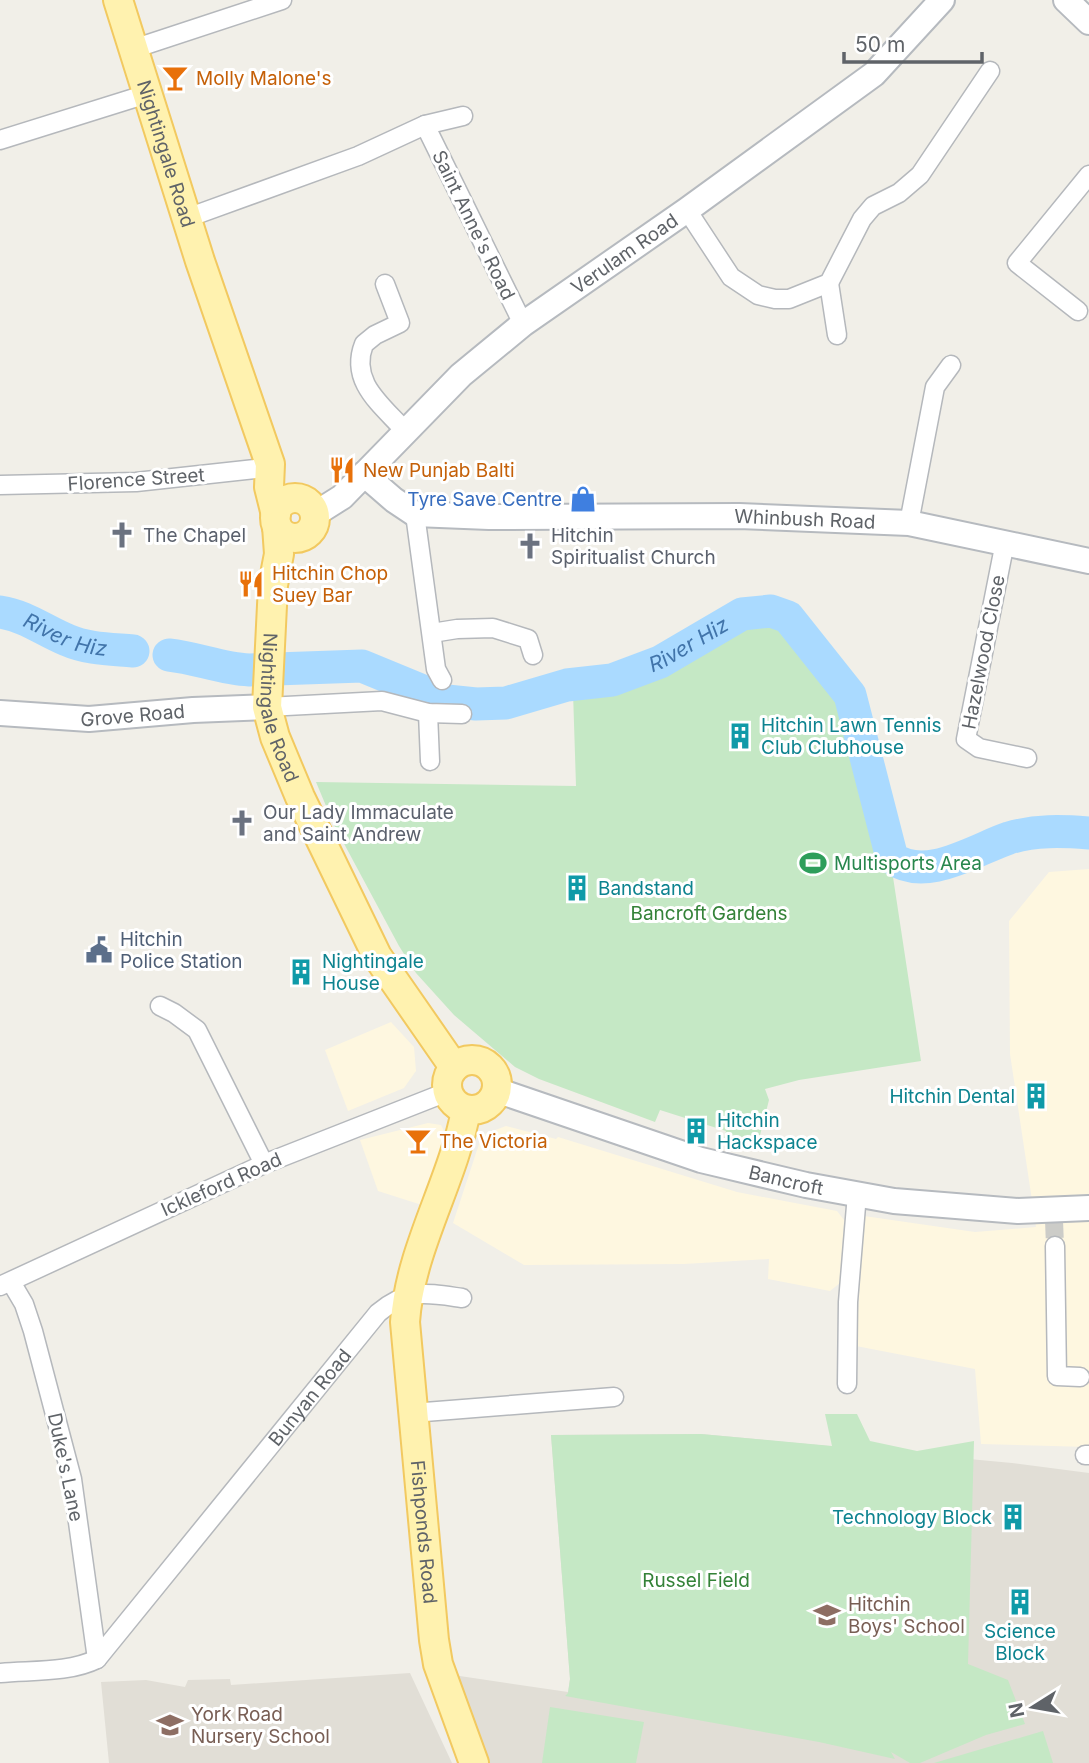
<svg xmlns="http://www.w3.org/2000/svg" width="1089" height="1763" font-family="Inter,sans-serif">
  <rect width="100%" height="100%" fill="#f1efe8"/>
  <g fill="#fef7e0">
    <path d="M1089 869V1447L981 1444 975 1369 856 1346 864 1216 975 1232 1036 1227 1010 1054 1009 921 1049 872Z"/>
    <path d="M391 1022 414 1047 416 1071 404 1088 348 1111 325 1050Z"/>
    <path d="M428 1123 441 1125 445 1133 441 1155 425 1206 378 1191 360 1140Z"/>
    <path d="M506 1126 556 1139 558 1137 737 1192 837 1211 844 1220 840 1283 830 1291 768 1279 769 1259 684 1264 524 1265 453 1223 482 1135Z"/>
  </g>
  <g fill="#e1ded6">
    <path d="M701 1434 1012 1463 1089 1473V1763H487L453 1675 568 1692 570 1679 551 1435Z"/>
    <path d="M410 1673 452 1763H109L101 1682 146 1680 185 1687 188 1680 230 1679 231 1685Z"/>
  </g>
  <g fill="#c5e8c5">
    <path d="M740 619 781 622 800 656 821 676 837 695 861 787 893 877 921 1061 799 1080 765 1089 769 1100 758 1143 749 1141 740 1148 722 1144 726 1131 660 1110 655 1122 539 1079 515 1067 454 1015 416 973 399 946 334 825 316 782 576 786 573 692 619 688 665 670Z"/>
    <path d="M825 1414H857L870 1441 917 1451 974 1441 968 1664 1008 1680 1025 1724 986 1735 920 1763H910L891 1752 895 1759 819 1742 565 1696 568 1693 570 1679 551 1435 701 1434 832 1446Z"/>
    <path d="M550 1707 644 1722 636 1763H542Z"/>
    <path d="M1043 1731 1053 1763H934Z"/>
  </g>
  <g fill="none" stroke-linecap="round" stroke-linejoin="round">
    <g stroke="#aadaff" stroke-width="33">
      <path id="s1" d="M0 612C26 616 43 630 67 640 87 649 111 649 133 651"/>
      <path id="s2" d="M169 655C197 658 222 669 249 670L362 666 447 701 476 704 506 703 567 685 612 680 660 662 742 614 771 611 788 617 850 695 892 858C926 883 976 849 1009 838 1035 830 1062 831 1089 833"/>
    </g>
    <path stroke="#ccccc8" stroke-width="18" stroke-dasharray="18 9" stroke-linecap="butt" d="M1054 1220 1055 1246"/>
    <g stroke="#b5b8bc" stroke-width="21">
      <g id="street">
        <path d="M133 49 282 0"/>
        <path d="M425 125 523 324"/>
        <path d="M0 140 147 94"/>
        <path d="M687 210 731 277 758 295 775 299H789L829 283 862 219 873 206 899 193 920 175 990 71"/>
        <path d="M187 218 358 156 425 125 463 116"/>
        <path d="M829 283 837 335"/>
        <path d="M385 284 400 323 375 335 364 344C349 382 382 405 405 431"/>
        <path d="M1078 311 1017 263 1089 175"/>
        <path d="M0 485 136 482 255 469 270 464"/>
        <path d="M415 514 436 669 442 680"/>
        <path d="M909 523 935 387 951 365"/>
        <path d="M1005 542 966 739 979 748 1027 758"/>
        <path d="M432 633 457 629 493 628 528 639 533 655"/>
        <path d="M267 707 382 701 428 713 462 714"/>
        <path d="M428 713 430 761"/>
        <path d="M160 1006 174 1013 197 1030 264 1164"/>
        <path d="M1055 1246 1057 1376 1080 1377"/>
        <path d="M11 1282 24 1304 33 1331 72 1479 97 1659"/>
        <path d="M0 1286 264 1164 447 1092"/>
        <path d="M847 1384 848 1302 857 1194"/>
        <path d="M412 1413 614 1397"/>
        <path d="M1085 1455H1089"/>
        <path id="s3" d="M0 1673C31 1670 69 1673 97 1659L378 1313C407 1288 427 1293 462 1298"/>
      </g>
    </g>
    <g stroke="#b6babf" stroke-width="28">
      <g id="secondary">
        <path d="M1066 0 1089 22"/>
        <path id="s4" d="M364 474 394 500 415 514 489 517 739 516 909 523 1089 561"/>
        <path id="s5" d="M315 514 342 497 461 375 523 324 687 210 874 74 942 0"/>
        <path id="s6" d="M0 713 89 719 193 710 267 707"/>
        <path id="s7" d="M496 1090 701 1160 806 1185 894 1201 1018 1211 1089 1208"/>
      </g>
    </g>
    <g stroke="#f2c960" stroke-width="32">
      <g id="primary">
        <path id="s8" d="M118 0 200 261 270 464 269 487 276 515"/>
        <circle cx="295" cy="518" r="20"/>
        <path id="s9" d="M277 526 279 554 273 585 267 707 275 737 300 797 377 956 454 1067"/>
        <circle cx="472" cy="1085" r="25"/>
        <path id="s10" d="M466 1110C453 1182 410 1248 405 1322L434 1640 438 1664 474 1763"/>
      </g>
    </g>
    <use href="#street" stroke="#fff" stroke-width="18"/>
    <use href="#secondary" stroke="#fff" stroke-width="24"/>
    <use href="#primary" stroke="#fff2af" stroke-width="28"/>
  </g>
  <defs>
    <g id="bar-bare" transform="scale(2.1)"><path d="M-6-5H6L.8 .8V4.5H3.5V6h-7V4.5H-.8V.8Z" fill="#e8710a" stroke="#fff" stroke-width="2.5" paint-order="stroke"/></g>
    <g id="restaurant-bare" transform="scale(2.1)"><path d="M-5-6h1v4h1v-4h1v4h1v-4h1v5L-1.5 .5V6h-2V.5L-5-1ZM5-6V6H3V1.5H1.5Q1.5-4 5-6Z" fill="#e8710a" stroke="#fff" stroke-width="2.5" paint-order="stroke"/></g>
    <g id="shop-bare" transform="scale(2.1)"><path d="M-5-2.5h2.3a2.7 3.5 0 0 1 5.4 0H5L5.5 6h-11ZM-1.5-2.5h3a1.5 2.3 0 0 0-3 0Z" fill="#3f7fe0" stroke="#fff" stroke-width="2.5" paint-order="stroke"/></g>
    <g id="church-bare" transform="scale(2.1)"><path d="M-1.2-6h2.4v3.5h3.3v2.4h-3.3V6h-2.4V-.1h-3.3v-2.4h3.3Z" fill="#6b7280" stroke="#fff" stroke-width="2.5" paint-order="stroke"/></g>
    <g id="building-bare" transform="scale(2.1)"><path d="M-4-6H4V6H1V3H-1V6H-4ZM-2.5-4.3h1.7v1.8h-1.7ZM.8-4.3h1.7v1.8H.8ZM-2.5-1h1.7V.8h-1.7ZM.8-1h1.7V.8H.8Z" fill="#0f9aa8" stroke="#fff" stroke-width="2.5" paint-order="stroke"/></g>
    <g id="stadium-bare" transform="scale(2.1)"><path d="M0-5a6.5 5 0 1 0 0 10a6.5 5 0 1 0 0-10ZM-3.5-1.8h7v3.6h-7Z" fill="#2e9e5b" stroke="#fff" stroke-width="2.5" paint-order="stroke"/></g>
    <g id="civic-bare" transform="scale(2.1)"><path d="M-.6-6.5H3V-4.5H.6V-3L4-1V1h2V6H-6V1h2V-1L-.6-3ZM-1.2 2.5V6h2.4V2.5Z" fill="#5c6f8a" stroke="#fff" stroke-width="2.5" paint-order="stroke"/></g>
    <g id="school-bare" transform="scale(2.1)"><path d="M0-5L7-2L0 1L-7-2ZM-4 1L0 2.5L4 1V4Q0 6-4 4Z" fill="#8d6e63" stroke="#fff" stroke-width="2.5" paint-order="stroke"/></g>
  </defs>
  <g fill-rule="evenodd">
    <use href="#bar-bare" x="175" y="78"/>
    <use href="#restaurant-bare" x="342" y="470"/>
    <use href="#shop-bare" x="583" y="499"/>
    <use href="#church-bare" x="122" y="535"/>
    <use href="#church-bare" x="530" y="546"/>
    <use href="#restaurant-bare" x="251" y="584"/>
    <use href="#building-bare" x="740" y="736"/>
    <use href="#church-bare" x="242" y="823"/>
    <use href="#stadium-bare" x="813" y="863"/>
    <use href="#building-bare" x="577" y="888"/>
    <use href="#civic-bare" x="99" y="950"/>
    <use href="#building-bare" x="301" y="972"/>
    <use href="#building-bare" x="1036" y="1096"/>
    <use href="#building-bare" x="696" y="1131"/>
    <use href="#bar-bare" x="418" y="1141"/>
    <use href="#building-bare" x="1013" y="1517"/>
    <use href="#building-bare" x="1020" y="1602"/>
    <use href="#school-bare" x="827" y="1615"/>
    <use href="#school-bare" x="170" y="1725"/>
  </g>
  <g text-anchor="middle" stroke-width="6" stroke-linejoin="round" paint-order="stroke">
    <g font-size="19" fill="#c56008" stroke="#fff" text-anchor="start">
      <text x="196" y="85">Molly Malone's</text>
      <text x="363" y="477">New Punjab Balti</text>
      <text x="272" y="580">Hitchin Chop<tspan x="272" dy="22">Suey Bar</tspan></text>
      <text x="439" y="1148">The Victoria</text>
    </g>
    <g font-size="19" fill="#5f6368" stroke="#fff">
      <text dy="7" stroke="none"><textPath href="#s8" startOffset="161">Nightingale Road</textPath></text>
      <text transform="translate(474 225) rotate(64)" y="7">Saint Anne's Road</text>
      <text dy="7" stroke="none"><textPath href="#s5" startOffset="406">Verulam Road</textPath></text>
      <text transform="translate(136 479) rotate(-4)" y="7">Florence Street</text>
      <text dy="7" stroke="none"><textPath href="#s4" startOffset="455">Whinbush Road</textPath></text>
      <text transform="translate(983 652) rotate(-79)" y="7">Hazelwood Close</text>
      <text dy="7" stroke="none"><textPath href="#s9" startOffset="184">Nightingale Road</textPath></text>
      <text dy="7" stroke="none"><textPath href="#s6" startOffset="133">Grove Road</textPath></text>
      <text dy="7" stroke="none"><textPath href="#s7" startOffset="304">Bancroft</textPath></text>
      <text transform="translate(221 1184) rotate(-24)" y="7">Ickleford Road</text>
      <text dy="7" stroke="none"><textPath href="#s3" startOffset="436">Bunyan Road</textPath></text>
      <text transform="translate(66 1467) rotate(78)" y="7">Duke's Lane</text>
      <text dy="7" stroke="none"><textPath href="#s10" startOffset="432">Fishponds Road</textPath></text>
    </g>
    <g font-size="19" fill="#366cbe" stroke="#fff" text-anchor="end">
      <text x="562" y="506">Tyre Save Centre</text>
    </g>
    <g font-size="19" fill="#5b616d" stroke="#fff" text-anchor="start">
      <text x="143" y="542">The Chapel</text>
      <text x="551" y="542">Hitchin<tspan x="551" dy="22">Spiritualist Church</tspan></text>
      <text x="263" y="819">Our Lady Immaculate<tspan x="263" dy="22">and Saint Andrew</tspan></text>
    </g>
    <g font-size="19" fill="#0d838f" stroke="#fff" text-anchor="start">
      <text x="761" y="732">Hitchin Lawn Tennis<tspan x="761" dy="22">Club Clubhouse</tspan></text>
      <text x="598" y="895">Bandstand</text>
      <text x="322" y="968">Nightingale<tspan x="322" dy="22">House</tspan></text>
      <text x="1015" y="1103" text-anchor="end">Hitchin Dental</text>
      <text x="717" y="1127">Hitchin<tspan x="717" dy="22">Hackspace</tspan></text>
      <text x="992" y="1524" text-anchor="end">Technology Block</text>
      <text x="1020" y="1638" text-anchor="middle">Science<tspan x="1020" dy="22">Block</tspan></text>
    </g>
    <g font-size="19" fill="#27864d" stroke="#fff" text-anchor="start">
      <text x="834" y="870">Multisports Area</text>
    </g>
    <g font-size="19" fill="#348238" stroke="#fff">
      <text x="709" y="920">Bancroft Gardens</text>
      <text x="696" y="1587">Russel Field</text>
    </g>
    <g font-size="19" fill="#4e5e75" stroke="#fff" text-anchor="start">
      <text x="120" y="946">Hitchin<tspan x="120" dy="22">Police Station</tspan></text>
    </g>
    <g font-size="19" fill="#785e54" stroke="#fff" text-anchor="start">
      <text x="848" y="1611">Hitchin<tspan x="848" dy="22">Boys' School</tspan></text>
      <text x="191" y="1721">York Road<tspan x="191" dy="22">Nursery School</tspan></text>
    </g>
    <g font-size="21" font-style="italic" fill="#4174aa" stroke="#fff">
      <text dy="7" stroke="none"><textPath href="#s1" startOffset="70">River Hiz</textPath></text>
      <text dy="7" stroke="none"><textPath href="#s2" startOffset="539">River Hiz</textPath></text>
    </g>
  </g>
  <g transform="translate(1033 1707) rotate(259)" stroke="#ffffff" stroke-width="5" paint-order="stroke">
  <path d="M0-5L12 26L0 18L-12 26Z" fill="#5f6368"/>
  <text y="-10" font-size="19" font-weight="bold" text-anchor="middle" fill="#5f6368">N</text>
  </g>
  <path d="M844 52v10h138v-10" fill="none" stroke="#5f6368" stroke-width="3.5"/>
  <text x="855" y="52" font-size="21" fill="#5f6368" stroke="#ffffff" stroke-width="5" paint-order="stroke">50 m</text>
</svg>
